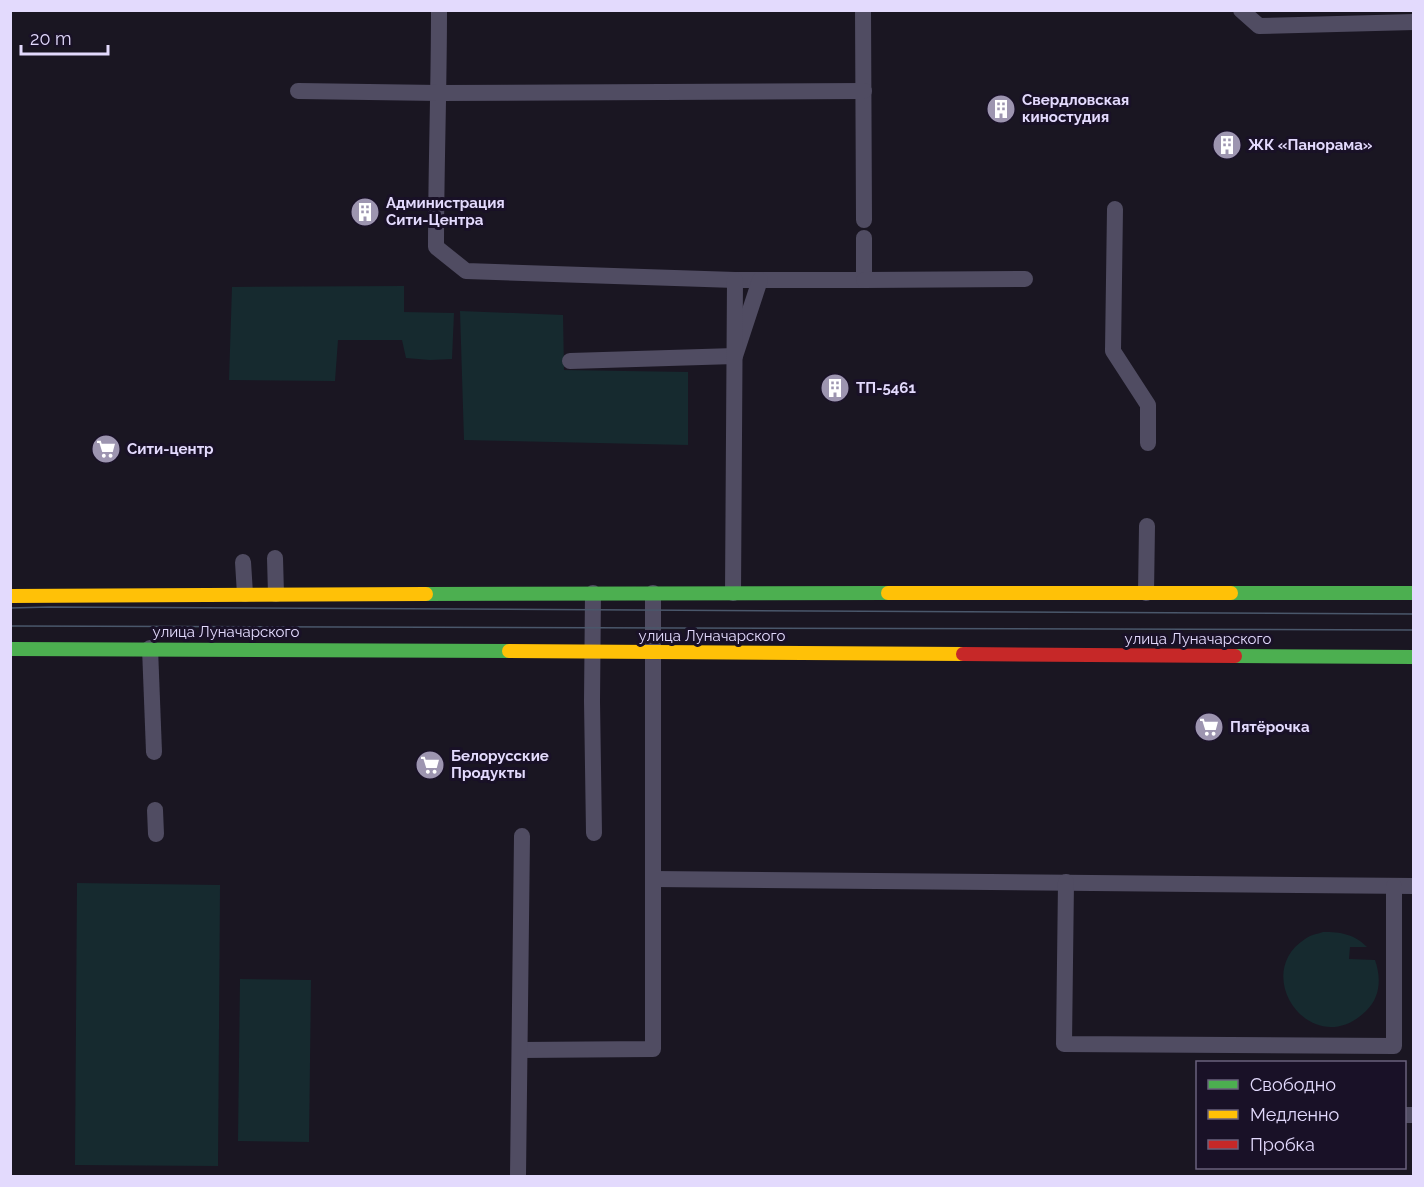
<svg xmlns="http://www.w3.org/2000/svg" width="1424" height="1187" font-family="Raleway,sans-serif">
  <rect width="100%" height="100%" fill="#1a1622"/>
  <g fill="#162a2f">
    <path d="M404 286V312L454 313 452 359 430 360 406 358 402 340H338L335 381 229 380 232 287Z"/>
    <path d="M460 311 563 315 564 370 688 372V445L464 440Z"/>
    <path d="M77 883 220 885 218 1166 75 1165Z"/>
    <path d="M1323 932C1341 932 1354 934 1367 947H1350L1349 959 1375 960C1381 977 1381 997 1366 1011 1313 1063 1249 975 1305 939 1310 935 1317 934 1323 932Z"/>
    <path d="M240 979 311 980 309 1142 238 1141Z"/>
  </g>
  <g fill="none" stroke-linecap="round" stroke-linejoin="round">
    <g stroke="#504c62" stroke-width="16">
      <path d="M439 10C439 89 436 168 436 247L466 271 735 280H864V238"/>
      <path d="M863 10 864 220"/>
      <path d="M1241 10 1259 26 1414 22"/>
      <path d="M298 91 439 93 864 91"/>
      <path d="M1115 209 1113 351 1148 405V443"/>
      <path d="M864 280 1025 279"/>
      <path d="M570 361 735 356 760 280"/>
      <path d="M275 558 276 594"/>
      <path d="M243 562 245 594"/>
      <path d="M593 593 592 701 594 833"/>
      <path d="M733 593 735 280"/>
      <path d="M1146 593 1147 526"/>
      <path d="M150 648 154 752"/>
      <path d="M155 810 156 834"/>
      <path d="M653 879 1414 886"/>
      <path d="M1066 882 1064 1044 1394 1046V886"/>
      <path d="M520 1050 653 1049V593"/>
      <path d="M1404 1115H1414"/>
      <path d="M518 1176 522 836"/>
    </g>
    <g stroke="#4caf50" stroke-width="14">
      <path d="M1231 593H1414"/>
      <path d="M426 594 888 593"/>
      <path d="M10 649 509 651"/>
      <path d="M1235 656 1414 657"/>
    </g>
    <g stroke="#ffc107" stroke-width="14">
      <path d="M888 593H1231"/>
      <path d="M10 596 426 594"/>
      <path d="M509 651 963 654"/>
    </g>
    <path stroke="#c62828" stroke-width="14" d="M963 654 1235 656"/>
    <g stroke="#4a576b" stroke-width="1.5">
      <path d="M10 608 50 607 1414 614"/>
      <path d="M10 626 1414 630"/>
    </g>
  </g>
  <defs>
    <g id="building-disc" transform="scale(1.5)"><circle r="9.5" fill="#9d95b0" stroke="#191127"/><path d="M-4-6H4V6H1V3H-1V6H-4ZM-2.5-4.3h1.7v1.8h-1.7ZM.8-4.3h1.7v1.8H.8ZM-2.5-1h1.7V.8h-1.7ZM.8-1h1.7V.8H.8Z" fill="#fff"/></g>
    <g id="supermarket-disc" transform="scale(1.5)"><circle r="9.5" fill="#9d95b0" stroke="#191127"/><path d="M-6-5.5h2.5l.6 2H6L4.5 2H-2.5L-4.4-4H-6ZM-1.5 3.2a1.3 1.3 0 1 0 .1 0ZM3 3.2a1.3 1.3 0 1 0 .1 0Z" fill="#fff"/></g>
  </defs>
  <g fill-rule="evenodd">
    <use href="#building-disc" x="1001" y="109"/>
    <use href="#building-disc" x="1227" y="145"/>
    <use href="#building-disc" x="365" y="212"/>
    <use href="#building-disc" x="835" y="388"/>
    <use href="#supermarket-disc" x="106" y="449"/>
    <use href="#supermarket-disc" x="1209" y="727"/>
    <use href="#supermarket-disc" x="430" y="765"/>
  </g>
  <g text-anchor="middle" stroke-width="6" stroke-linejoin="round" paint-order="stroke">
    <g font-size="15" font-weight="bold" fill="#e3dafd" stroke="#191127" text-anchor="start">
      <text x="1022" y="105">Свердловская<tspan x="1022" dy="17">киностудия</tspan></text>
      <text x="1248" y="150">ЖК «Панорама»</text>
      <text x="386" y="208">Администрация<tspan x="386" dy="17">Сити-Центра</tspan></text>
      <text x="856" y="393">ТП-5461</text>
      <text x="127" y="454">Сити-центр</text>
      <text x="1230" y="732">Пятёрочка</text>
      <text x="451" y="761">Белорусские<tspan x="451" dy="17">Продукты</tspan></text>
    </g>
    <g font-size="15" fill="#e3dafd" stroke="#191127">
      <text x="226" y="637">улица Луначарского</text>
      <text x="712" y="641">улица Луначарского</text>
      <text x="1198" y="644">улица Луначарского</text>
    </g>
  </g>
  <rect width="1424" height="1187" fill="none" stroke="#e3dafd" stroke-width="24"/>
  <rect x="1196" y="1061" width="210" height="108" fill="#191127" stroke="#6a617d" stroke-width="1.5"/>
  <rect x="1208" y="1080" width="30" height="9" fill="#4caf50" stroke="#6a617d" stroke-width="1.5"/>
  <text x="1250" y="1091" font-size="18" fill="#e3dafd">Свободно</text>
  <rect x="1208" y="1110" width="30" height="9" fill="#ffc107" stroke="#6a617d" stroke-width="1.5"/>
  <text x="1250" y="1121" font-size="18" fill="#e3dafd">Медленно</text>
  <rect x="1208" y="1140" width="30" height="9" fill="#c62828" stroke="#6a617d" stroke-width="1.5"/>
  <text x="1250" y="1151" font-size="18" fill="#e3dafd">Пробка</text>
  <path d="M21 45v9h87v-9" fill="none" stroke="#e3dafd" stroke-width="3"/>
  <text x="30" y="45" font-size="18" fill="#e3dafd" stroke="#191127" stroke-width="4.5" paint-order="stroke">20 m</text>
</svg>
